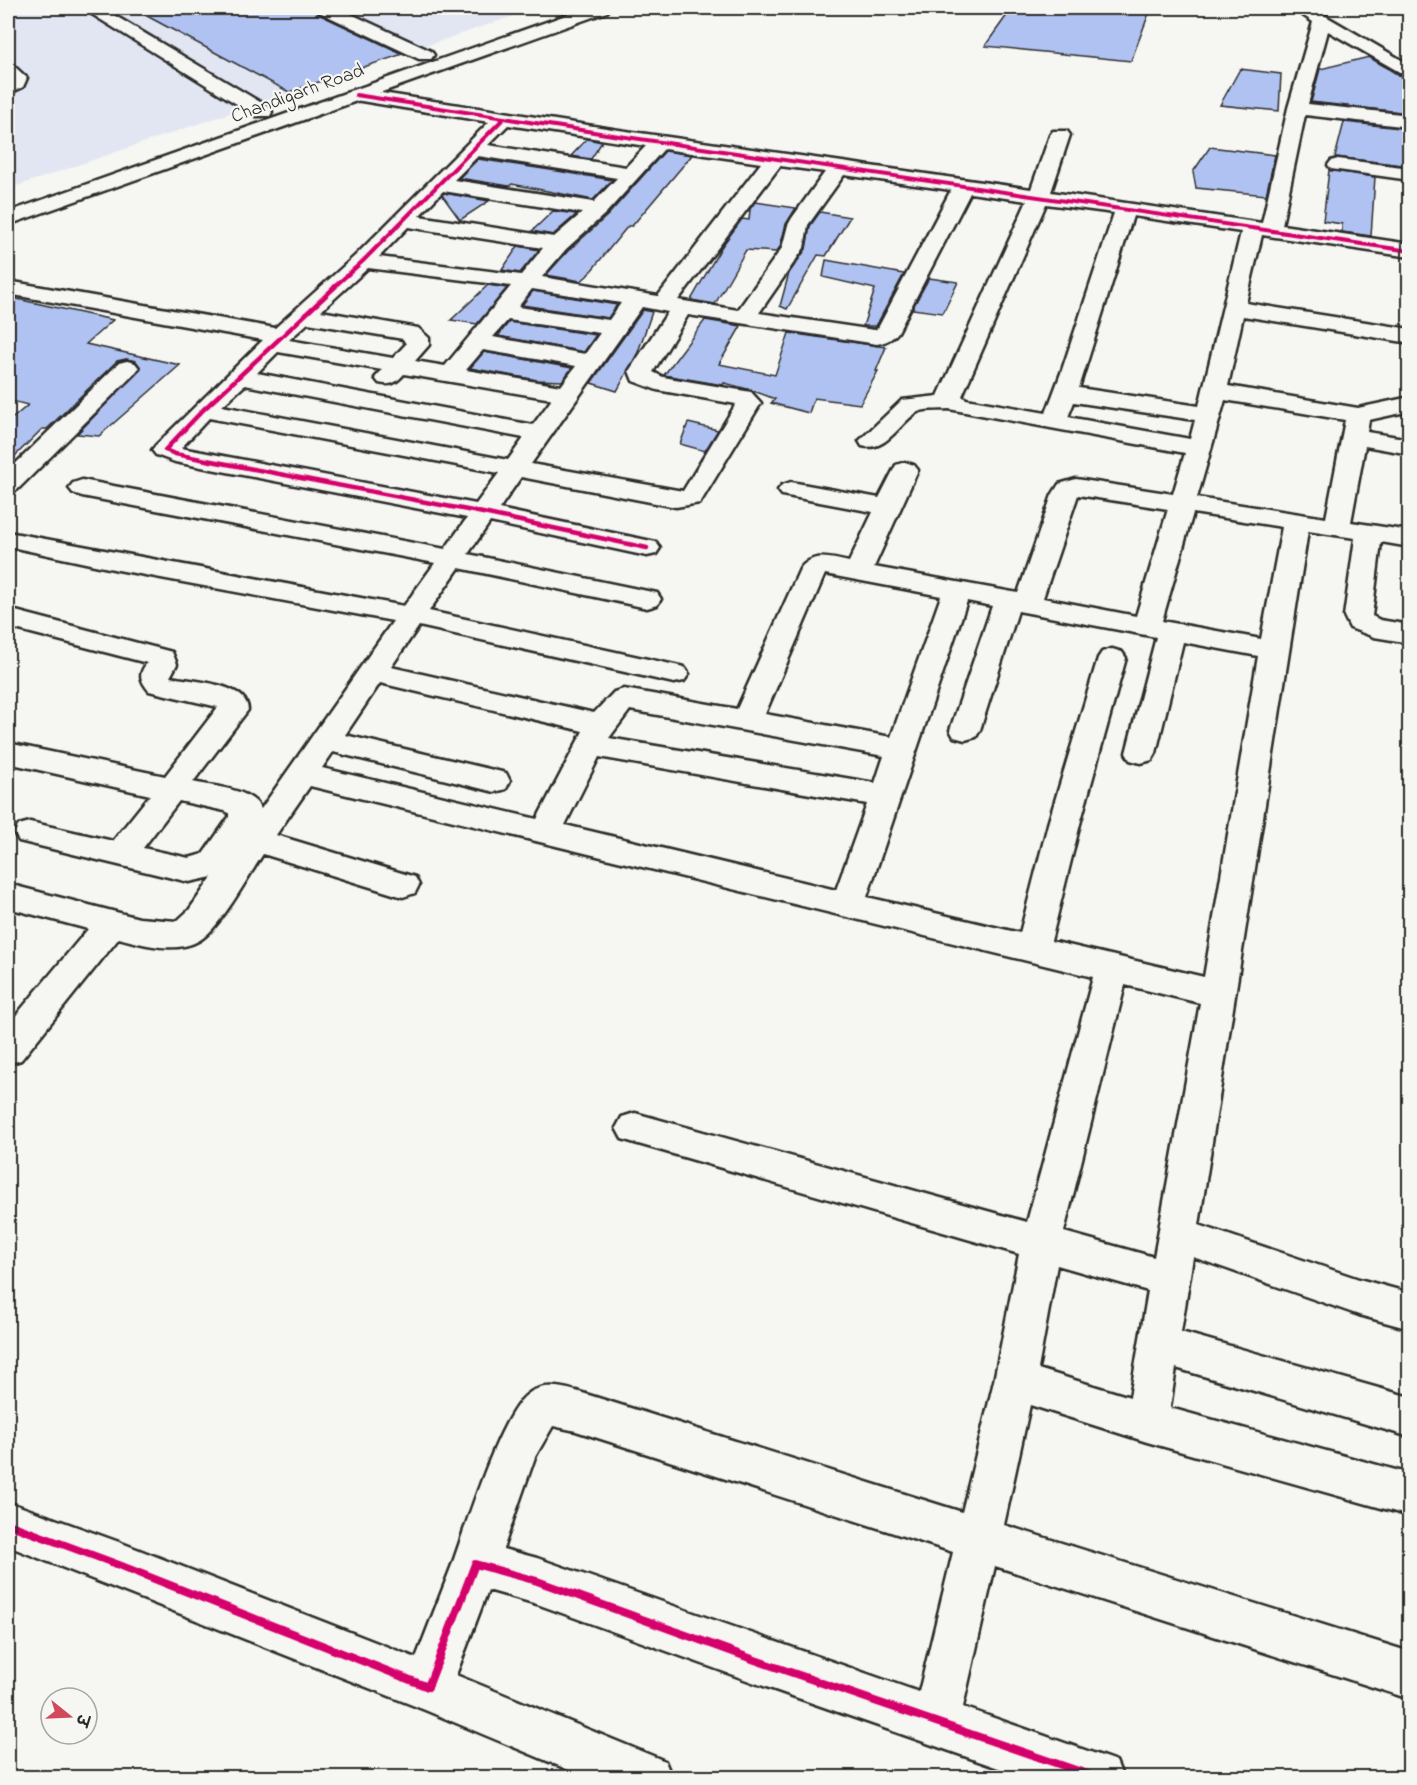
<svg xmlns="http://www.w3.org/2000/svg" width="1417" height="1785" font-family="'Indie Flower','Playpen Sans Deva',sans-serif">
  <rect width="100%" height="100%" fill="#f6f6f2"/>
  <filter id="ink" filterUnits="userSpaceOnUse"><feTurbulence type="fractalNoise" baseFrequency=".0167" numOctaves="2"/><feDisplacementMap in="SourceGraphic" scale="12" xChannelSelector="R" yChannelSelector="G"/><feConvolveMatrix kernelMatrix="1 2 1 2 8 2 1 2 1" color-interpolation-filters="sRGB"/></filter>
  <g filter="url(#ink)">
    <path fill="#e1e6f2" d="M8 8H537L8 189Z"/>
    <g fill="#afc2f1" stroke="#2b2b2b" stroke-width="1.5">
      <path d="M132 8H314L318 14 403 54 289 92Z"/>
      <path d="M1012 8H1151L1131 61 985 46Z"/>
      <path d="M1369 57 1410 82V113L1311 102 1320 69Z"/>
      <path d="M1240 69 1281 74 1279 111 1220 105Z"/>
      <path d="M1344 122 1410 129V166L1335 157Z"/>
      <path d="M587 139 602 142 591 159 571 156Z"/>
      <path d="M1210 147 1275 155 1266 195 1196 188 1193 172Z"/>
      <path d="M665 151 692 155 632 226H628L587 276 581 281 546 275 568 251 608 215Z"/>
      <path d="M478 159 557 171 612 180 593 200 512 184 509 186 459 178Z"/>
      <path d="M1329 170 1375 177 1371 236 1342 232V224L1323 221Z"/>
      <path d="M444 193 489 201 460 220 442 195Z"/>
      <path d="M755 202 796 208 786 224 780 247 776 252 746 250 715 304 691 300 722 246 742 219 749 220 750 209Z"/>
      <path d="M553 211 577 214 553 235 532 231Z"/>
      <path d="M820 212 850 217 826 256 818 255 787 309 780 306 789 273 806 249 810 226Z"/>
      <path d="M518 246 539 250 520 273 502 270Z"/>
      <path d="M826 260 904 274 876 326H863L875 289 823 277Z"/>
      <path d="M929 278 958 282 943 313 912 309Z"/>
      <path d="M488 285 507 288 477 324 451 320Z"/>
      <path d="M533 291 617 305 608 318 522 305Z"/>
      <path d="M8 297 113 320 86 344 180 365 99 436 77 434 141 368 136 361 126 359 117 361 47 429H42L8 463V422L28 405 8 400Z"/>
      <path d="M643 310 652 312 638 352 617 391 591 383Z"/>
      <path d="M705 320 741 326 719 364 775 375 789 333 886 347 876 371H878L860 404 814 398 809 413 771 403 775 399 751 390 724 383 723 385 664 375Z"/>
      <path d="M509 322 596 335 584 352 498 336Z"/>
      <path d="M484 352 572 368 562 381 537 380 470 368Z"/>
      <path d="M688 423 718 430 705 451 680 444Z"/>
    </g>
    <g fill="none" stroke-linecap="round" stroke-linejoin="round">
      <g stroke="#2b2b2b" stroke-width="5">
        <g id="minor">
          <path d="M82 8H102L270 108 272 112 270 116H256Z"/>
          <path d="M316 8H338L431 51 434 55 431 59H419L319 12Z"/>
          <path d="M1292 8H1312L1410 65V78L1328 31 1308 104 1410 115V127L1305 115 1282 225 1410 244V257L1262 235 1246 303 1410 329V343L1243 316 1228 386 1358 408 1410 397V411L1369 420 1367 432 1410 439V454L1365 446 1351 522 1410 531V547L1381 542 1372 616 1380 620 1410 625V643L1374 637 1350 628 1344 616 1355 538 1308 531 1199 1225 1359 1279 1410 1293V1329L1359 1315 1193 1257 1181 1332 1410 1397V1437L1176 1368 1170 1408 1410 1474V1516L1147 1442 1030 1405 1004 1525 1410 1652V1699L995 1566 963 1707 1116 1761 1123 1778H1027L755 1683 537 1604 488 1590 456 1675 665 1761 672 1778H588L425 1710 8 1546V1502L119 1542 416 1658C428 1627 440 1596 452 1565 465 1529 500 1413 528 1394 543 1383 559 1387 576 1391L962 1512 994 1381 1019 1254 635 1143 622 1139 616 1128 622 1117 635 1113 1027 1222 1093 977 310 786 276 835 415 877 419 885 415 893 403 897 263 854C249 875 220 928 200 940 176 954 144 945 119 938L21 1060 8 1064V1025L88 929 8 908V884L139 918 177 921 189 910 212 877 189 882 19 841 14 833 19 825 30 822 113 841 150 795 8 763V743L165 776 218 707 149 691C140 680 138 674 147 663L8 627V609L172 652 177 664 170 677C191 681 248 683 248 710L193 782C214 787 251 788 261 809L393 621 118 570 11 547 8 546V532L404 606 435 563 82 496 73 493 69 488 73 483 82 480 445 549 467 518 175 462 156 455 152 450 156 445 263 340 8 294V281L275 328 355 256 489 122 349 99 347 95 349 91 356 89 619 130 1031 189 1050 135 1053 131H1067L1070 135 1051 192 1262 223 1288 108 1313 22ZM508 125 646 146 626 167 488 145ZM664 149 761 163 658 296 542 277 566 249 606 213ZM478 156 617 178 594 202 454 180ZM780 166 825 172 792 218 788 225 782 248 738 310 678 300ZM844 175 951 190 878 328 874 330 759 313 804 248 808 225ZM443 191 582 213 554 237 419 216ZM970 193 1027 201 938 396 902 400 859 441 862 446C886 452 898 425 916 413 923 408 939 410 949 409L1185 453 1173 494 1076 479 1059 484 1052 495 1018 593 874 567 918 470 914 465 905 462 896 465 879 498 791 482 782 485 778 490 782 495 873 512 849 562C832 559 813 551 800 569L737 709 624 689 614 692 594 713 391 667 419 626 674 683 684 681 689 674 684 667 429 611 459 568 647 608 657 605 661 599 657 593 468 554 490 522 647 556 656 554 660 548 656 542 499 509 521 477 676 507 700 503 761 403 751 392 663 377 653 372 688 315 877 344C886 342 893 339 898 332ZM1046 204 1114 213 1061 373 1046 413 966 399 962 396ZM1133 216 1241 232 1199 406 1079 388ZM408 227 543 248 521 275 379 257ZM368 268 511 286 445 366 415 361 429 345V338L418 328 321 311ZM532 289 621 303 609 320 518 307ZM642 307 668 312 629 371 633 381 657 390 736 404 683 491 531 464ZM508 320 600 333 585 354 493 337ZM308 323 403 339 406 344 393 358 289 340ZM483 350 576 366 561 386 466 370ZM278 352 382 370 375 378 379 383C391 386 396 383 404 374L552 399 533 425 257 373ZM245 385 524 438 508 460 222 406ZM1225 400 1345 420 1326 518 1197 498ZM1074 402 1195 420 1190 439 1068 417ZM209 418 499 473 476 504 181 448ZM1078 495 1168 509 1136 616 1043 598ZM1193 513 1282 527 1261 639 1162 621ZM825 574 941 596 891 737 765 714ZM967 601 992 606 950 730 954 737 965 740 976 737 980 730 1018 611 1156 637 1126 753 1130 760 1141 763 1152 760 1156 753 1183 642 1258 656 1204 977 1051 941 1080 824 1126 658 1122 652 1112 649 1102 652 1098 658 1048 824 1020 933 867 897ZM380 683 583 731 537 819 322 768 333 752 495 792 506 789 510 781 506 773 345 735ZM630 710 884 756 875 783 609 738ZM599 757 867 804 836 890 565 825ZM179 801 225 811 229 813V817L203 854 189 858 143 848ZM1125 985 1200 1003 1154 1257 1064 1232ZM1057 1265 1148 1291 1130 1397 1038 1369ZM553 1426 576 1431 953 1552 919 1692 537 1558 503 1549 535 1457Z"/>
          <path d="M8 65 14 66 27 78 23 87 8 94Z"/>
          <path d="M1338 159 1410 168V180L1331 169 1328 165 1331 161Z"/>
          <path d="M127 361 135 363 139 368 135 373 17 490 8 493V471L119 363Z"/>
        </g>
      </g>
      <g stroke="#2b2b2b" stroke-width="5">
        <path id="major" d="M586 8H610L607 12 8 225V212Z"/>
      </g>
      <use href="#minor" fill="#f6f6f2" fill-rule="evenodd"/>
      <use href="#major" fill="#f6f6f2" fill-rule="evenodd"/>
      <g stroke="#f6f6f2" stroke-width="6">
        <g id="cycleway-far2">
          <path d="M356 95 619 136 1410 251"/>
          <path d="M334 287 363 261 503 119"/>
        </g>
      </g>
      <g stroke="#f6f6f2" stroke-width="8">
        <path id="cycleway-far1" d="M336 286 203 410 165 450 175 454 483 513 647 548"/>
      </g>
      <g stroke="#f6f6f2" stroke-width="11">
        <path id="cycleway" d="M8 1524 119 1565 428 1687 475 1564 537 1581 755 1660 1099 1778"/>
      </g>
      <use href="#cycleway-far2" stroke="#d6006c" stroke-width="4"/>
      <use href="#cycleway-far1" stroke="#d6006c" stroke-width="4.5"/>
      <use href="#cycleway" stroke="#d6006c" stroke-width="8"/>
    </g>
  </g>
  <g text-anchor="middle" stroke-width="4.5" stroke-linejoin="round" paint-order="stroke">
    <g font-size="20" fill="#2b2b2b" stroke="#f6f6f2">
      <text transform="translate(297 92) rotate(-20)" y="7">Chandigarh Road</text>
    </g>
  </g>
  <rect width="1417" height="1785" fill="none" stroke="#f6f6f2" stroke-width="30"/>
  <rect x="15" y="15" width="1387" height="1755" fill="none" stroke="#2b2b2b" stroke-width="2" filter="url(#ink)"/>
  <g transform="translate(69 1716) rotate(108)"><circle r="28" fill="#f6f6f2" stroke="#a5a5a2" stroke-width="1.5"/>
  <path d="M0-4.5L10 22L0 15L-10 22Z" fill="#d1495b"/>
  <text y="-9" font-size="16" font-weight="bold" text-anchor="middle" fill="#2b2b2b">उ</text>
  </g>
</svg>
